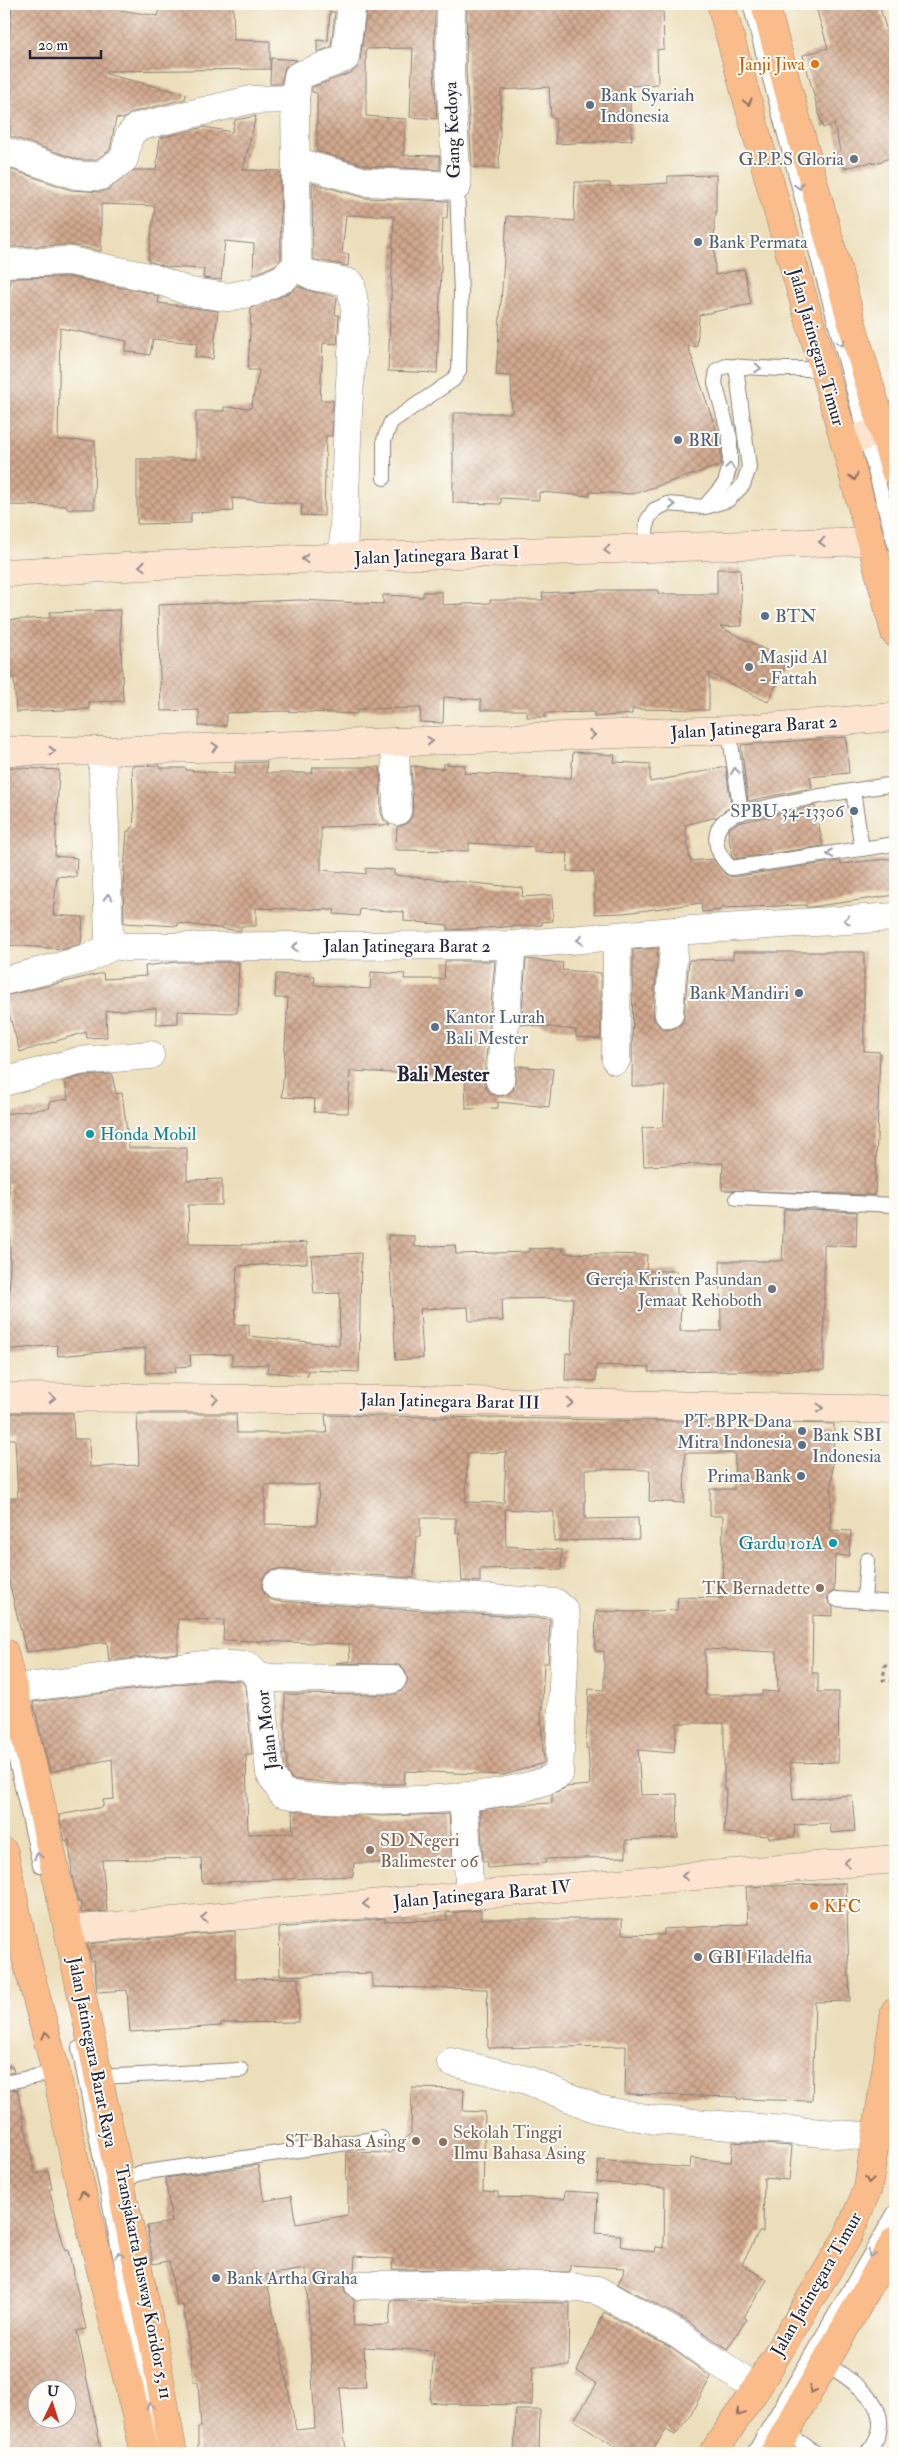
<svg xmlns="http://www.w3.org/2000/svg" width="899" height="2457" font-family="'IM FELL Double Pica',serif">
  <defs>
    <pattern id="building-cross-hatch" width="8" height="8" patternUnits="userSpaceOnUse" patternTransform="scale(1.25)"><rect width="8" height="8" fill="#d2a98e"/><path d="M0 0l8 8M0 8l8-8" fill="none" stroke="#aa8975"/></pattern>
  </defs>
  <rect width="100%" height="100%" fill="#fdfcf7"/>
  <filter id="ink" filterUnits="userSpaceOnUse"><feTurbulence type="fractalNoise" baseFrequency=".02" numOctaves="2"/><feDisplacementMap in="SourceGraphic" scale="10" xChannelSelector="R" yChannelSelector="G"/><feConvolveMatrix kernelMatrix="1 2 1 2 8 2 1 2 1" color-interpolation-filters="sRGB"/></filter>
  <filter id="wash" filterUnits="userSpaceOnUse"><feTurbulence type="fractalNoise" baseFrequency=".0096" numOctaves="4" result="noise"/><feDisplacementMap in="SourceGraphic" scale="20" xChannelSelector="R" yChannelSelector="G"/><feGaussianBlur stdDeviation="1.12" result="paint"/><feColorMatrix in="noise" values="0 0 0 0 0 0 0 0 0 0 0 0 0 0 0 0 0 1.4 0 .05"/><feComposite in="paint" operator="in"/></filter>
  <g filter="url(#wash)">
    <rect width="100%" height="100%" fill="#ecdeba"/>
    <g id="blocks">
      <g fill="url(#building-cross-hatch)" fill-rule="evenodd">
        <path d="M12 4H107V8L158 16 160 4H233L234 40 270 41V69L106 71V74L186 94 185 99 133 112 123 119 116 118 110 150 95 160H79L10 136 12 89H9L10 60H7Z"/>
        <path d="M367 4H435L434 71 437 119 410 117 413 48 366 49V116L406 119 403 155 440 156V170L369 166 317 151V93L312 92V87L351 73 358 67 360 60Z"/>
        <path d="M467 4H663L664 49 657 50 658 84 629 86 632 140 556 144 555 118H551L549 87 501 90 499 169 472 167 466 71Z"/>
        <path d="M815 4H879L887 32 895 29V156L873 164 872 162 844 168 834 124 823 128 803 55 828 48Z"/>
        <path d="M330 12H335L331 47 317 52V40L328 41Z"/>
        <path d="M271 58 297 60 285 67 281 84H270Z"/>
        <path d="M256 116 243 170 280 171 281 259 275 265 253 275 254 244 225 241 221 280 203 278 204 269 167 267 148 261 155 206 101 204V251L70 245 4 247V167L71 190 101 192 109 189 134 170H156L160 138 205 127 232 132 235 120Z"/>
        <path d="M716 175V217H714L715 275 744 269 751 304 699 315 697 347 688 346 721 445V465L633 494 590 492V496L539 492V500L501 498V504L453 503V413H512L511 376 496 375 507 216 574 221 575 182 610 183V187L668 183V176Z"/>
        <path d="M312 183 365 198 448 201 447 218H443L437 373 388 371 394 216 346 215 342 254H349L348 266 316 260 313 258Z"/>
        <path d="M69 277 149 293 159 297 158 303 218 311 213 359 195 357 197 343 153 339 150 355 125 351 127 341 60 328 58 440 95 441 94 509H67V506L4 505V356H6L10 278Z"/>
        <path d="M298 286 311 291 337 297 335 315H339L337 344 323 343 320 400H333L332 436H326L324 516 301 515 302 504 232 498 233 511 191 513V523L137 524V459H196V411H224V407L251 408 259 370H248L251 308 291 292Z"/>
        <path d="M717 569H740L742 626 720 627 788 661 768 702 709 673V710L632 709V714L594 717V712L545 713V717H527V710H481V700L444 697 443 723 420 722 421 708 357 709V714L282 711 226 713V726H199V710L161 711 158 605 300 600 383 604V595L423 597V592H442V605L490 603V600H543L542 593 602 590H658V594H717Z"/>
        <path d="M120 610 123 701 89 702V709L16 712 14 677 4 678V620L50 618V612Z"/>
        <path d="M846 737 849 773 810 777 812 788 748 801 741 745Z"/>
        <path d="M573 752 615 755 614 762 650 764V782L726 767 731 806 717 817 685 825 690 861 713 859 725 874 732 877 840 861 841 864 895 858V895L811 907H806V905L721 908V910L702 912 701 903 624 913 595 914 594 872 567 871 568 853 534 852V847L469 843V851L396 850 397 827 406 824 411 818 413 811 411 766 443 769V764L465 765 464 773 524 776V778H571Z"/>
        <path d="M267 762 266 773H312L313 767H380L381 812 384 820 390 825 321 827V870L366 874V868L394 870V875L523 888 522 897 552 895 553 921 542 922V925L448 930V925L404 921V912L360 909 359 916 334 914 335 910 256 908V926H241V931L178 923V926L124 923 123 885 127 831H130V828H133L134 815 132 766 160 765V768H186V770L235 774V763Z"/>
        <path d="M4 767 59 770 55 856 77 858 76 877 57 876 53 915 83 917 81 944 64 949 4 945Z"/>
        <path d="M815 806 823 846 734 859 732 857 728 830 737 823Z"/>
        <path d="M658 948 653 1013 655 1020 660 1027 668 1030 675 1028 682 1023 684 1016 689 960 733 959V952H864V1051L880 1052 875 1195 722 1190 723 1163 644 1166 642 1128 663 1127 665 1086H632L633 950Z"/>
        <path d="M526 959 563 963 562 970 601 973V1039L576 1037V1030L521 1024Z"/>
        <path d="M445 961H495L484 1080 486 1087 491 1094 498 1096 506 1095 513 1090 517 1066 553 1069 549 1107 498 1102V1108L466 1109 465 1076 350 1071 348 1113 314 1112 315 1099 282 1097 288 998H275L276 974 315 976 314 985 370 989 371 972 405 974 404 979H444Z"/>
        <path d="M176 962H239L237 1013 178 1011V1023L156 1024V1008L106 1011 107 1037 87 1038 86 1032 20 1052 4 996 103 973 104 979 146 976 145 966Z"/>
        <path d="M112 1074 116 1094 122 1093 129 1148H187V1180L222 1179V1205H188L189 1244 265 1245 307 1242V1263L237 1266 235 1325 249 1324V1336L339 1345 340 1293 314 1294 311 1256 361 1253 359 1372 308 1370V1376L267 1372 268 1364 232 1366V1354L190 1355 191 1366 175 1367 176 1372 146 1373 145 1348 58 1356 57 1345 4 1350V1309H9L10 1264 9 1183 4 1184V1114L50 1108 49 1102 68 1099 65 1081 82 1076Z"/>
        <path d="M784 1209 857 1212 856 1247 824 1245V1370L649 1372V1367L596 1365V1381L565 1380 566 1353 571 1354 573 1298 502 1299 503 1321H469L468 1307 420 1309 423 1358 396 1360 388 1235 415 1236V1247L455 1245 456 1254 529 1252 528 1249 563 1248V1253L647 1255 646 1271H677V1295H681L680 1331H721L720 1261H782Z"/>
        <path d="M4 1413H73L74 1439H89L90 1467 139 1465 137 1414H236L237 1433H327L325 1415 834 1424 830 1530 851 1531 849 1556 835 1555 834 1591 829 1594 827 1599 833 1607V1616L813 1615 812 1673H818V1692H839L838 1762 790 1763 793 1800 852 1795 855 1831 831 1833 830 1823 794 1825 795 1837 769 1838V1836L724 1833 726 1789H724V1723H677L674 1753 638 1750 641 1795 677 1794 678 1838 626 1840V1857L545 1859 546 1863 488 1868 487 1861H483L480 1810 516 1805 552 1803V1794L567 1787 590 1785 588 1748H586L589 1689 604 1690V1651H595L596 1611 634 1612 677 1610 678 1597 722 1598 723 1516H710V1489H734L735 1453H685L684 1503 649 1501 650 1470 585 1469V1519L638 1518 639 1539 554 1541V1512L505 1509 506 1546 562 1550 561 1570 523 1568 480 1569V1582L462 1581 459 1532 456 1533V1518H420V1536H417L414 1578 278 1569 270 1571 264 1576 262 1584 263 1591 268 1598 276 1601 550 1619 548 1663H544L541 1720 544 1763 504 1775 405 1771 404 1784H343L292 1779 287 1772V1754H285V1694L392 1695 400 1692 405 1687 408 1680 405 1671 399 1665 336 1663 350 1661 349 1644 223 1640 224 1620 178 1619V1653L109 1661 107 1642 26 1652 4 1561V1498H18L15 1439H4ZM506 1452 504 1503 466 1502 467 1454ZM265 1485H319L317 1525 265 1524ZM705 1649 777 1652 778 1692 762 1691V1695H705Z"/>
        <path d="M213 1680 241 1681 245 1685 252 1755H246L248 1834 293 1833 292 1810 382 1816 449 1814 452 1862 354 1863 353 1876 202 1883 201 1858 102 1860 107 1911 81 1913V1902H78L72 1875 69 1840 65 1841 59 1815 103 1807V1800L114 1799 112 1759 50 1772 33 1702Z"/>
        <path d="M846 1883 850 2001 815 2002 812 2101 737 2099V2097L625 2094 626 2046 488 2048 487 1989 372 1987V1973L280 1976 279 1928 385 1918V1921L447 1920 446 1913 481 1910V1919H622V1934L664 1935V1929L748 1924 746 1887Z"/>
        <path d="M235 1931V1979L298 1978 299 2022 221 2023V2026L130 2032 127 1990 97 1992 94 1960 91 1961 87 1944Z"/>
        <path d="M4 2066H12L14 2072 4 2074Z"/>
        <path d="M412 2088 464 2089 463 2111 485 2112 483 2191 498 2192V2197L564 2199 565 2191 598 2193 596 2233 621 2235 620 2246 655 2252 656 2247 664 2248 665 2188 597 2182 599 2160 690 2168 691 2158 731 2162 733 2142 792 2146 789 2180 764 2178 763 2232H759L742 2264 767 2280 744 2317 747 2319 727 2349 687 2321 618 2284 625 2268 570 2265V2272L392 2269 393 2259 355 2256 354 2271 346 2277 343 2285 346 2293 354 2299 353 2326 389 2325 391 2300 570 2303 569 2366H533L532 2405 445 2404 430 2402 434 2351 364 2347 366 2387 340 2388 346 2453H198V2427H201L198 2382H194L183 2305 177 2306 169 2261 153 2264 147 2226 172 2222 165 2178 258 2165 264 2201 291 2196 296 2224 348 2215V2181H346L347 2152 391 2153 411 2133ZM306 2269 315 2428 296 2430 266 2275Z"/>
        <path d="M17 2089 35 2174 48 2171 52 2189H49L65 2251 68 2250 86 2329 77 2331 102 2453H4V2092ZM38 2390H68V2420H38Z"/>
        <path d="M604 2312 671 2348 711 2377 689 2417 675 2435 666 2430 651 2453H626L574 2420 597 2384 577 2371Z"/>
        <path d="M516 2410H540L539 2453H514Z"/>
      </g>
    </g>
  </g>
  <g filter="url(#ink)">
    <use href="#blocks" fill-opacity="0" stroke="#87807a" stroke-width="1"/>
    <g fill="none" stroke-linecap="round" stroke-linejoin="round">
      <g stroke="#87807a" stroke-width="16">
        <g id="lane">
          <path d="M750 4 895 545"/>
          <path d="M384 478V440L391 422 453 380 459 371 461 294 457 186"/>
          <path d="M705 506 725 483 730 465V438L715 383 717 370 726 366 781 369H822"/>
          <path d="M645 548 647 521 654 510 667 504 705 507 728 500 743 485 749 468 736 366"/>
          <path d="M729 730 741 813"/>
          <path d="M895 784C851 791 806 797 763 808 754 810 741 810 733 815 708 828 714 852 731 868L895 844"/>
          <path d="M853 791 862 849"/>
          <path d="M737 1198 895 1205"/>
          <path d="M836 1599 895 1603"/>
          <path d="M864 1601 867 1560"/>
          <path d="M4 1708 40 1865"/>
          <path d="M79 2048 159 2453"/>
          <path d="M98 2077 241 2070"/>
          <path d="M4 2083 56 2072"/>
          <path d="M119 2183 140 2173 381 2138"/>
          <path d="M827 2364C849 2380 887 2399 879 2432 877 2439 872 2447 868 2453"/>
          <path d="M787 2433 816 2453"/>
          <path d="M754 2453 895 2212"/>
        </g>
      </g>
      <g stroke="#87807a" stroke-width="29">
        <g id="street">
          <path d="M4 151 76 175 90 176H100L124 159 129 136 137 127 250 100 295 99"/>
          <path d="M297 162 366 182 457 186 450 71 451 4"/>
          <path d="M4 263 70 261 153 278 190 292 228 297 254 292 284 278 297 265C314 283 331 275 351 284L355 310 348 411 343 558"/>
          <path d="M297 265 295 99 298 76 345 58 352 4"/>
          <path d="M395 742 397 811"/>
          <path d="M102 751 109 936 114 945 126 947 512 945 675 931 895 917"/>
          <path d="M4 981 87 959 114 945"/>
          <path d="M669 1014 675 931"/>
          <path d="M616 1060 617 937"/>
          <path d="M500 1081 512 945"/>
          <path d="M4 1082 79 1061 150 1055"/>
          <path d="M260 1678 392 1679"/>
          <path d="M12 1689 212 1664 248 1666 260 1678 270 1773 282 1793C339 1806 511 1804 559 1774L566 1618 564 1610 556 1603 277 1585"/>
          <path d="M463 1796 470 1894"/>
          <path d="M451 2062 527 2080 597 2109 655 2120 876 2137"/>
          <path d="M359 2285 456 2284 555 2286 597 2290 679 2335 756 2389"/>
        </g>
      </g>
      <g stroke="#87807a" stroke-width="29">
        <g id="secondary">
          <path d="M845 443 895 426"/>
          <path d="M4 573 266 560 871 541"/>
          <path d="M4 751H102L395 742 729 730 895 717"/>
          <path d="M4 1397 425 1400 895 1410"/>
          <path d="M68 1930 895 1859"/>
        </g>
      </g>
      <g stroke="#87807a" stroke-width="29">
        <g id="primary">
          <path d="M721 4 776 205 845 443 895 633"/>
          <path d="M765 4 858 345 895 471"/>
          <path d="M4 1652 35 1776 73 1953 153 2341 173 2453"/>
          <path d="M4 1852 26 1958 56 2072 76 2167 145 2453"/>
          <path d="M713 2453 756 2389 848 2236 868 2188 895 2011"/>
          <path d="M774 2453 895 2240"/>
        </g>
      </g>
      <path stroke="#87807a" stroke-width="3" stroke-dasharray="4 4" stroke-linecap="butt" d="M895 1666 885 1665 883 1680 895 1681"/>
      <use href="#lane" stroke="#fff" stroke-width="14"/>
      <use href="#street" stroke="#fff" stroke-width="28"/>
      <use href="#secondary" stroke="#fde4d0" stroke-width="28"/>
      <use href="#primary" stroke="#f9bc8a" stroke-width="28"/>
    </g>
    <defs><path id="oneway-chevron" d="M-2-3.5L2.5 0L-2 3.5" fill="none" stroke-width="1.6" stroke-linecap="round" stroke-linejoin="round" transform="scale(1.25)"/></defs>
    <g stroke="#8e6f62">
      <use href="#oneway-chevron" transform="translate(748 102) rotate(75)"/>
      <use href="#oneway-chevron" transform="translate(854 477) rotate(75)"/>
      <use href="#oneway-chevron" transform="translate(46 2035) rotate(-104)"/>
      <use href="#oneway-chevron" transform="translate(869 2180) rotate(100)"/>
      <use href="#oneway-chevron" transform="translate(83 2194) rotate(-104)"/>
      <use href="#oneway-chevron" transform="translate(812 2390) rotate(120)"/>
      <use href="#oneway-chevron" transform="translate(740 2413) rotate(124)"/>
    </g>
    <g stroke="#9c9ca7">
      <use href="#oneway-chevron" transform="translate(799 186) rotate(75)"/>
      <use href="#oneway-chevron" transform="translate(841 343) rotate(75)"/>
      <use href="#oneway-chevron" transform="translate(758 368) rotate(4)"/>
      <use href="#oneway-chevron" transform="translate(730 466) rotate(-82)"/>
      <use href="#oneway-chevron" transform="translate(672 505) rotate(1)"/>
      <use href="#oneway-chevron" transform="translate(735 771) rotate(-98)"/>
      <use href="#oneway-chevron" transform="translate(830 854) rotate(172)"/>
      <use href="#oneway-chevron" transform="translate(108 897) rotate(-92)"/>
      <use href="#oneway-chevron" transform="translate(847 920) rotate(176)"/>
      <use href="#oneway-chevron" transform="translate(580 940) rotate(175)"/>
      <use href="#oneway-chevron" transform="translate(295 947) rotate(180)"/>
      <use href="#oneway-chevron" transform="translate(38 1856) rotate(-103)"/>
      <use href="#oneway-chevron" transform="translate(871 2254) rotate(121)"/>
      <use href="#oneway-chevron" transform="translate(119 2255) rotate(-101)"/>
      <use href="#oneway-chevron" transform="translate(150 2406) rotate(-102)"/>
    </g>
    <g stroke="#9a8d8d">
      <use href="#oneway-chevron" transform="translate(822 542) rotate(178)"/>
      <use href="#oneway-chevron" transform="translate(607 550) rotate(178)"/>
      <use href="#oneway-chevron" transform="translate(305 559) rotate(178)"/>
      <use href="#oneway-chevron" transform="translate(142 566) rotate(177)"/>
      <use href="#oneway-chevron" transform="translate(592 735) rotate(-2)"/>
      <use href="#oneway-chevron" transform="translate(430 741) rotate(-2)"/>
      <use href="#oneway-chevron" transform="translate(215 747) rotate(-2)"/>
      <use href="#oneway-chevron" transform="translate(52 751)"/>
      <use href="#oneway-chevron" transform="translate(52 1398)"/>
      <use href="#oneway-chevron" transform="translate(215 1399)"/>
      <use href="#oneway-chevron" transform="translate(570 1403) rotate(1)"/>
      <use href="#oneway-chevron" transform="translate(820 1408) rotate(1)"/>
      <use href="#oneway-chevron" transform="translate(847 1863) rotate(175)"/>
      <use href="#oneway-chevron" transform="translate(685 1876) rotate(175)"/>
      <use href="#oneway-chevron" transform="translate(366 1904) rotate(175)"/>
      <use href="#oneway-chevron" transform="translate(204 1918) rotate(175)"/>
    </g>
  </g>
  <g fill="#e8710a" stroke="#fdfcf7" stroke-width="2">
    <circle cx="815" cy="64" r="5"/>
    <circle cx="814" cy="1906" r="5"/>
  </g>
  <g fill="#5c6f8a" stroke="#fdfcf7" stroke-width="2">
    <circle cx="590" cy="105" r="5"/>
    <circle cx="698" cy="242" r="5"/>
    <circle cx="678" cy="440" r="5"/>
    <circle cx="765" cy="616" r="5"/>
    <circle cx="854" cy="811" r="5"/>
    <circle cx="799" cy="993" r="5"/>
    <circle cx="435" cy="1027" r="5"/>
    <circle cx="802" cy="1431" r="5"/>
    <circle cx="802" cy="1445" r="5"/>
    <circle cx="801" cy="1476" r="5"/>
    <circle cx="216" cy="2278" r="5"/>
  </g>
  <g fill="#6b7280" stroke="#fdfcf7" stroke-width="2">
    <circle cx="854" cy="159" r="5"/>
    <circle cx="749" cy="667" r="5"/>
    <circle cx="772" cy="1289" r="5"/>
    <circle cx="698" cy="1957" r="5"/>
  </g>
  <g fill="#0f9aa8" stroke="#fdfcf7" stroke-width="2">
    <circle cx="90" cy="1134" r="5"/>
    <circle cx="833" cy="1543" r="5"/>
  </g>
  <g fill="#8d6e63" stroke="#fdfcf7" stroke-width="2">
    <circle cx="820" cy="1588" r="5"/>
    <circle cx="370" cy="1850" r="5"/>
    <circle cx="416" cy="2141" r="5"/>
    <circle cx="443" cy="2142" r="5"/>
  </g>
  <g text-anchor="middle" stroke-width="4" stroke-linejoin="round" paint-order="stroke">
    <g font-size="18" fill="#c56008" stroke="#fdfcf7" text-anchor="end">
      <text x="805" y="70">Janji Jiwa</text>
      <text x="824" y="1912" text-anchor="start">KFC</text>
    </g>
    <g font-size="18" fill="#4e5e75" stroke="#fdfcf7" text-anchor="start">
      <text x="600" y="101">Bank Syariah<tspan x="600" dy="21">Indonesia</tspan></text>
      <text x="708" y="248">Bank Permata</text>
      <text x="688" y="446">BRI</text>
      <text x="775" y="622">BTN</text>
      <text x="844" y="817" text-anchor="end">SPBU 34-13306</text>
      <text x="789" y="999" text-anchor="end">Bank Mandiri</text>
      <text x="445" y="1023">Kantor Lurah<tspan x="445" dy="21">Bali Mester</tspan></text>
      <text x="792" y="1427" text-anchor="end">PT. BPR Dana<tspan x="792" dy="21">Mitra Indonesia</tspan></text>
      <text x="812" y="1441">Bank SBI<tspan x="812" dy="21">Indonesia</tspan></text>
      <text x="791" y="1482" text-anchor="end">Prima Bank</text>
      <text x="226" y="2284">Bank Artha Graha</text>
    </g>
    <g font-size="18" fill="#22223b" stroke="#fdfcf7">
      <text transform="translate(452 130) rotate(-92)" y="6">Gang Kedoya</text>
      <text transform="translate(817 347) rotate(74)" y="6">Jalan Jatinegara Timur</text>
      <text transform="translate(437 555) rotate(-2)" y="6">Jalan Jatinegara Barat I</text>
      <text transform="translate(754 727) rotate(-4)" y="6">Jalan Jatinegara Barat 2</text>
      <text x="407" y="952">Jalan Jatinegara Barat 2</text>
      <text transform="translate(450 1401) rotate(1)" y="6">Jalan Jatinegara Barat III</text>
      <text transform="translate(267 1730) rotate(-97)" y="6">Jalan Moor</text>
      <text transform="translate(482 1894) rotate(-5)" y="6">Jalan Jatinegara Barat IV</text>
      <text transform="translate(93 2052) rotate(79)" y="6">Jalan Jatinegara Barat Raya</text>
      <text transform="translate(144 2282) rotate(79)" y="6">Transjakarta Busway Koridor 5, 11</text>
      <text transform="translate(816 2284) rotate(-60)" y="6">Jalan Jatinegara Timur</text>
    </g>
    <g font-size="18" fill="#5b616d" stroke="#fdfcf7" text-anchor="end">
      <text x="844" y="165">G.P.P.S Gloria</text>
      <text x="759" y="663" text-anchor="start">Masjid Al<tspan x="759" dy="21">- Fattah</tspan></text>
      <text x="762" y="1285">Gereja Kristen Pasundan<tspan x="762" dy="21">Jemaat Rehoboth</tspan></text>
      <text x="708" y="1963" text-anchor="start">GBI Filadelfia</text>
    </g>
    <g font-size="18" fill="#0d838f" stroke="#fdfcf7" text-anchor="start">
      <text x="100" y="1140">Honda Mobil</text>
      <text x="823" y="1549" text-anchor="end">Gardu 101A</text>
    </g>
    <g font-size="18" fill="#785e54" stroke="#fdfcf7" text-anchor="end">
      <text x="810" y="1594">TK Bernadette</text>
      <text x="380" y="1846" text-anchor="start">SD Negeri<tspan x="380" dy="21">Balimester 06</tspan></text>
      <text x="453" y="2138" text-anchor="start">Sekolah Tinggi<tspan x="453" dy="21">Ilmu Bahasa Asing</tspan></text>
      <text x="406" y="2147">ST Bahasa Asing</text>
    </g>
    <g font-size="20" font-weight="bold" fill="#22223b" stroke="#fdfcf7">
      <text x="443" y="1081">Bali Mester</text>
    </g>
  </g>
  <rect width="899" height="2457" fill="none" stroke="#fdfcf7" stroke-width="20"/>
  <g transform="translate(52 2404) rotate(4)"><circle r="24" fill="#fdfcf7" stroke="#a5a5ac"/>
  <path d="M0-4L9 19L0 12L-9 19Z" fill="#c8321e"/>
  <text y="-8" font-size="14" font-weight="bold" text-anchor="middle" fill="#22223b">U</text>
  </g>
  <path d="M30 50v8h71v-8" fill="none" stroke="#22223b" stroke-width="2.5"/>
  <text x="38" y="50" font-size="15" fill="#22223b" stroke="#fdfcf7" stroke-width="4" paint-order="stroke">20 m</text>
</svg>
